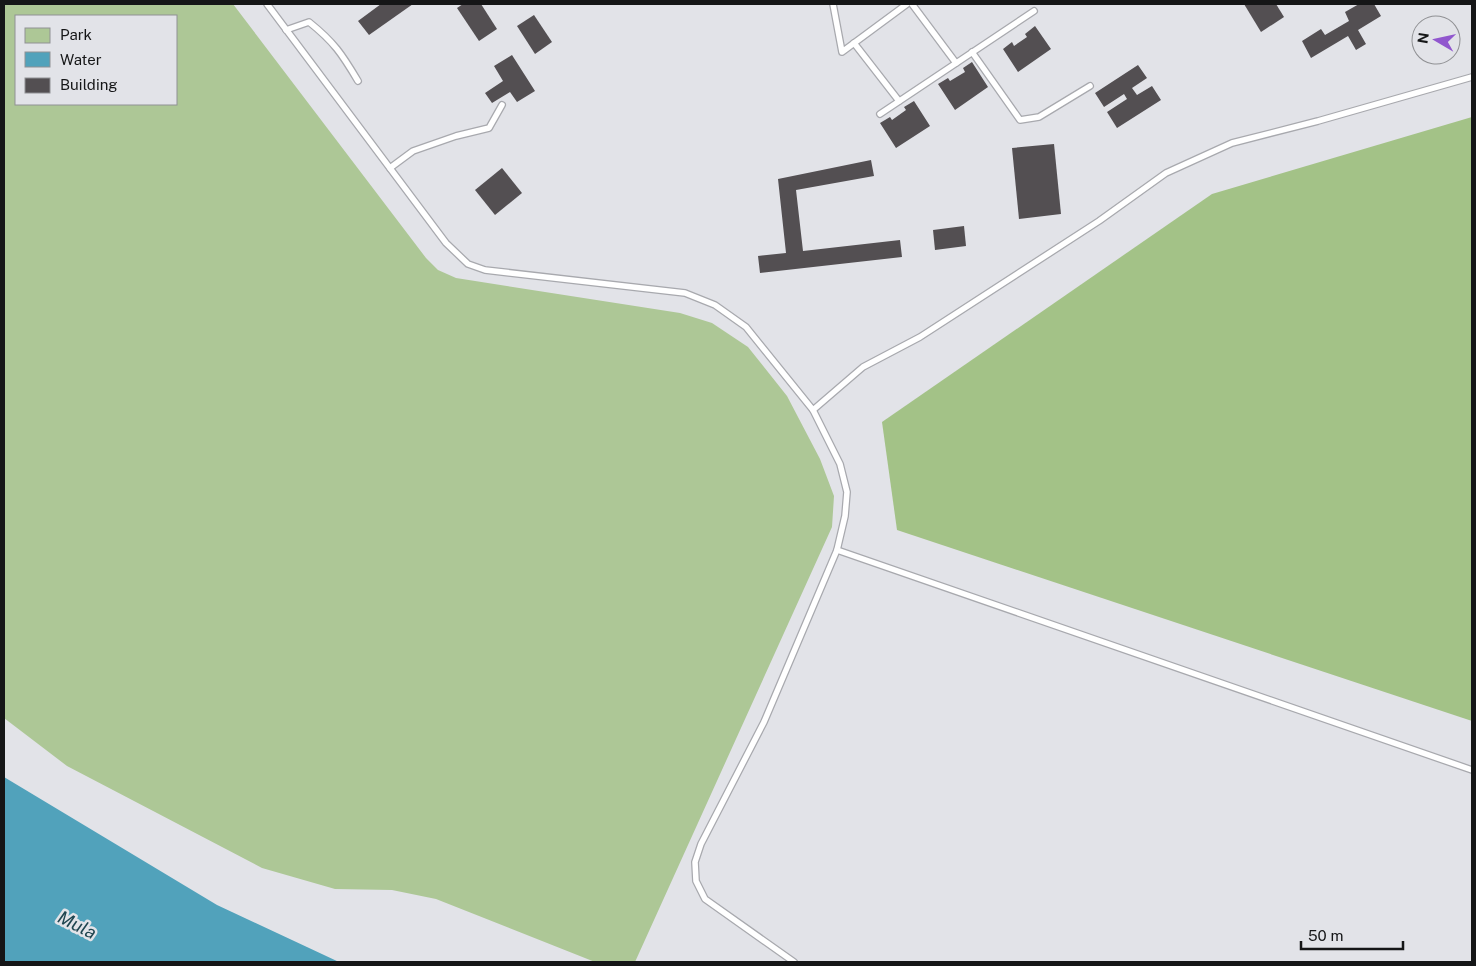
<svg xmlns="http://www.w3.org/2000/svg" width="1476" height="966" font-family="'Public Sans',sans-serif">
  <rect width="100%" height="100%" fill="#e2e3e8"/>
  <path fill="#adc796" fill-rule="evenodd" d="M4 4H233L426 258 438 270 456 278 680 313 712 323 748 347 787 396 820 459 834 496 832 527 635 962H595L436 899 392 890 335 889 262 868 67 766 4 718ZM16 16H176V104H16Z"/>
  <path fill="#a3c287" d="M1472 117V721L897 530 882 422 1212 194Z"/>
  <path fill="#51a2bb" d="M4 777 217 905 339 962H4Z"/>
  <g fill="#534f52">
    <path d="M381 4H413L369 35 358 21Z"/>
    <path d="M463 4H481L497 29 479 41 457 8Z"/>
    <path d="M1244 4H1276L1284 17 1261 32Z"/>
    <path d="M1359 4H1374L1381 16 1358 30 1366 44 1356 50 1348 36 1311 58 1302 41 1321 29 1325 35 1349 21 1345 12Z"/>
    <path d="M534 15 552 42 535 54 517 26Z"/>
    <path d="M1035 26 1051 49 1018 72 1003 49 1012 42 1014 46 1027 37 1025 34Z"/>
    <path d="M512 55 535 91 517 102 510 92 492 103 485 93 503 81 494 66Z"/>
    <path d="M972 62 988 87 955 110 938 84 948 78 950 81 965 72 963 68Z"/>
    <path d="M1138 65 1147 78 1132 88 1137 95 1152 86 1161 100 1117 128 1107 112 1127 99 1124 94 1104 107 1095 93Z"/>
    <path d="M914 101 930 126 896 148 880 123 890 117 892 120 906 110 904 107Z"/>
    <path d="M1054 144 1061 214 1019 219 1012 148Z"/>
    <path d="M871 160 874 176 796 190 803 251 900 240 902 257 760 273 758 256 786 253 778 179Z"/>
    <path d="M502 168 522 193 495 215 475 190Z"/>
    <path d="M964 226 966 246 935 250 933 230Z"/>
  </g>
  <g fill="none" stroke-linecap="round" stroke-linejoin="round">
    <g stroke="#a8a9ae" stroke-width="8">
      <g id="lane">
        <path d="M267 4 446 243 468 264 485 270 685 293 715 305 746 327 813 410 840 464 847 492 845 516 837 550 764 722 701 844 695 862 696 881 705 899 794 962"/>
        <path d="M833 4 842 52 907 4"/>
        <path d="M912 4 956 63"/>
        <path d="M286 30 309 22C334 42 342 54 358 81"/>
        <path d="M854 43 899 101"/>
        <path d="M972 52 1020 120 1039 117 1090 86"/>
        <path d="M880 114 1034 11"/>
        <path d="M390 168 413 151 456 136 489 128 502 105"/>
        <path d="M813 410 863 367 920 337 1099 221 1166 173 1232 143 1318 121 1472 77"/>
        <path d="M837 550 1472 770"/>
      </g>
    </g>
    <use href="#lane" stroke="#fff" stroke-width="5.5"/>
  </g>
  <g text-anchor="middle" stroke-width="5" stroke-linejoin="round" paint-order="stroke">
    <g font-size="18" font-style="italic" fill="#1f4550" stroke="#e2e3e8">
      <text transform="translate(77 925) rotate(27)" y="6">Mula</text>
    </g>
  </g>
  <rect width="1476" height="966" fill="none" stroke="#151617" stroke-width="10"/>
  <rect x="15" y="15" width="162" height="90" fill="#e2e3e8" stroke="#909194"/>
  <rect x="25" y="28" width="25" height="15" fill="#adc796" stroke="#909194"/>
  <text x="60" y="40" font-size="15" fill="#151617">Park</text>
  <rect x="25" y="52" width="25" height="15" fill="#51a2bb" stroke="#909194"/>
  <text x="60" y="65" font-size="15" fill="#151617">Water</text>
  <rect x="25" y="78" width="25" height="15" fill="#534f52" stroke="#909194"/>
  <text x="60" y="90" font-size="15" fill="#151617">Building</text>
  <g transform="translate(1436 40) rotate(279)"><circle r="24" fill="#e2e3e8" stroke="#909194"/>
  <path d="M0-4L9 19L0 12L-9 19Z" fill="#9157ce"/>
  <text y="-8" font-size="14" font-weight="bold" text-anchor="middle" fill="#151617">N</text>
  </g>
  <path d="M1301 941v8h102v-8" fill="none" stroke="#151617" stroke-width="2.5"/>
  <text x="1308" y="941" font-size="15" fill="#151617" stroke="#e2e3e8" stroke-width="4" paint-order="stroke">50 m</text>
</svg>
